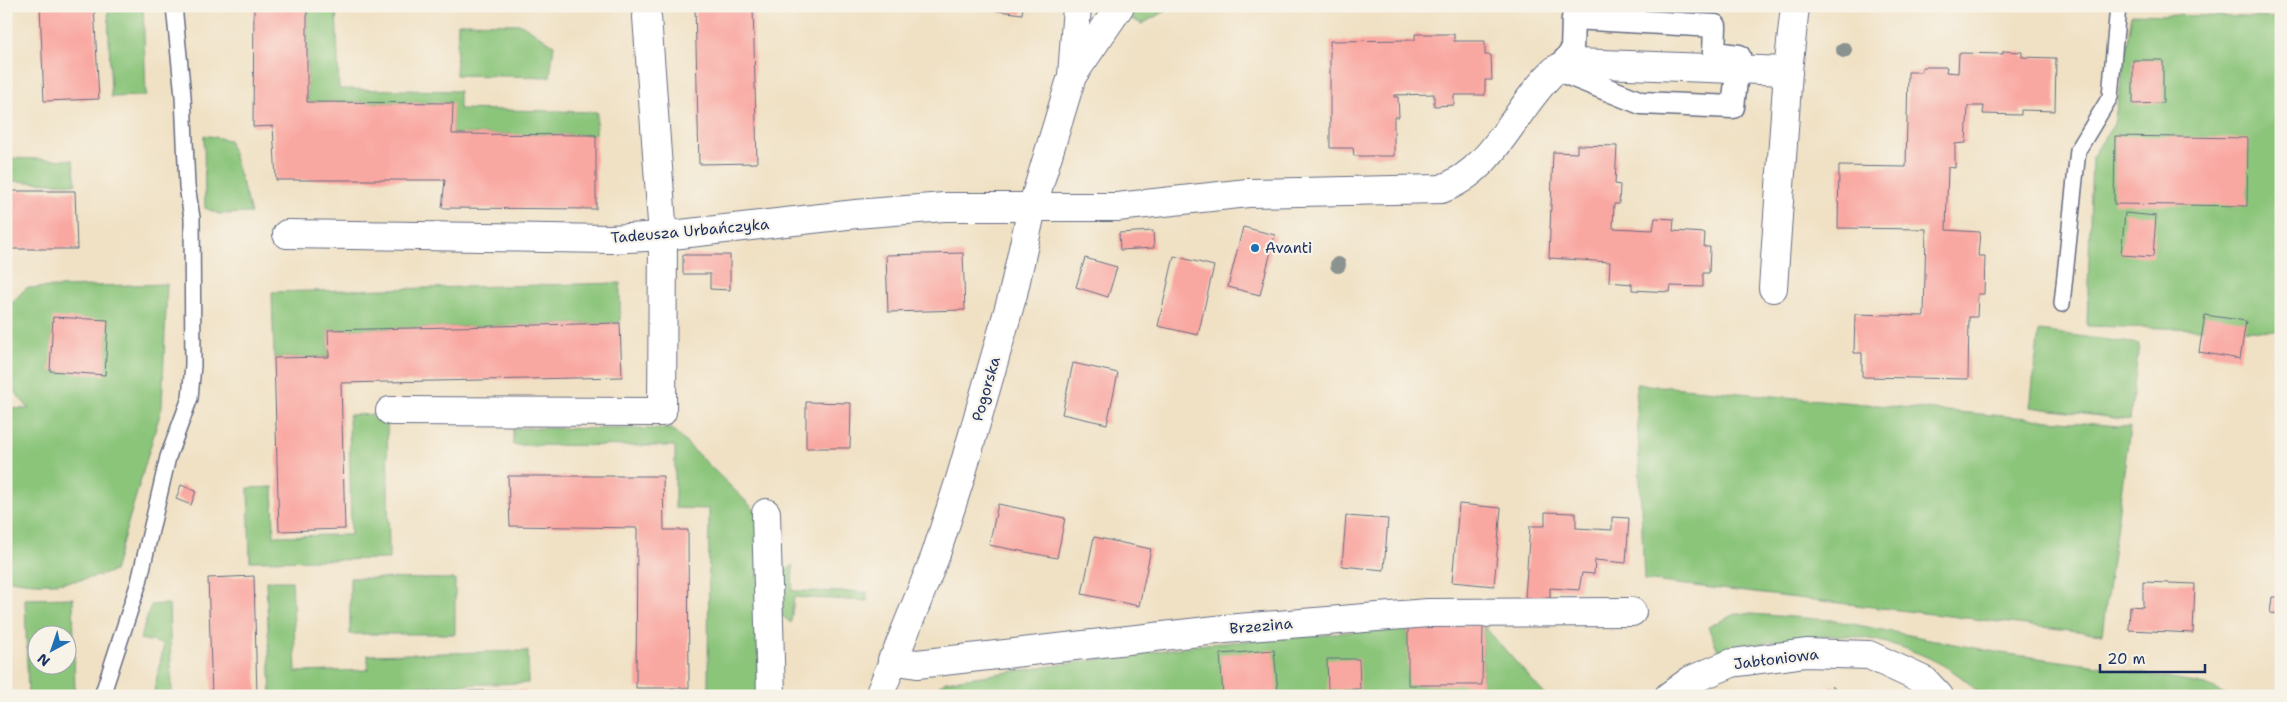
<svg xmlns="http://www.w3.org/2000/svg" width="2287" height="702" font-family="'Shantell Sans',sans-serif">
  <rect width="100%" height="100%" fill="#f7f3e8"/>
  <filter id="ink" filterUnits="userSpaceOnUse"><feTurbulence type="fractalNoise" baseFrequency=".02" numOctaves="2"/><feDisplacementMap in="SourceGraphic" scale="10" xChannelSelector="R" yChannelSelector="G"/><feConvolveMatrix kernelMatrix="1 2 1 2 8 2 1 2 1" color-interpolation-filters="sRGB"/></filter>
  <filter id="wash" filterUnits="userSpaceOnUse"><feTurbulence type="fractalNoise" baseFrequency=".0096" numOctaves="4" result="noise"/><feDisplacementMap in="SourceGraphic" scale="20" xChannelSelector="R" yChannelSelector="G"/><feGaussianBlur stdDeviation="1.12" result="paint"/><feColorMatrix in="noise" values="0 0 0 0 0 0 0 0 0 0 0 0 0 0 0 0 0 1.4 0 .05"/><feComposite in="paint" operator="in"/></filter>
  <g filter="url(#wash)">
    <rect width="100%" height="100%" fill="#f0e1c4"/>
    <g fill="#8bc57a" stroke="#537a6c" fill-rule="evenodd">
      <path d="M108 6H143L146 96 111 97Z"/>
      <path d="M307 6H336L339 89 459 91V109L597 112 596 135 452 134V103L307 102Z"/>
      <path d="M1139 6H1174L1142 24 1130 18Z"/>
      <path d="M2132 14 2281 18V331L2087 326 2092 157 2114 124Z"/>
      <path d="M458 23 521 24 554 45 550 77 456 75Z"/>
      <path d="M204 135 229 140 251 213 219 214 205 208Z"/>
      <path d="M6 158 73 160 76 184 6 181Z"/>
      <path d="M620 283V323L328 330 329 357 274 358 272 292Z"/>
      <path d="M167 284 162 407 114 571C79 583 42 587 6 579V408L29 409 6 381V309L26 288Z"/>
      <path d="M2039 331 2139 344 2130 420 2030 407Z"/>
      <path d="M1636 384 2130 427 2102 634 1644 580Z"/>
      <path d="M387 414 389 559 250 561 248 488 273 487 274 536 351 535 349 415Z"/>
      <path d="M513 428 672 429 759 514 758 696H708L709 509 675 508V446L513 445Z"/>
      <path d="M793 565 792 591 867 592V601L794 597 791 623 781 615V575Z"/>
      <path d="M350 578 455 579V634H350Z"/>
      <path d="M266 581H292L296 672 368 670V655L528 651V683L373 687 369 696H271Z"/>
      <path d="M73 598 75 696H28L25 599ZM38 634H68V664H38Z"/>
      <path d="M169 604 172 696H153L164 644 140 639 151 605Z"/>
      <path d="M1737 613 1832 620 2001 653 2098 666 2206 685 2229 696H1981C1950 657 1873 632 1824 636 1789 638 1753 646 1718 650L1708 627Z"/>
      <path d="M1408 625 1409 685 1482 684 1483 625 1546 696H924L946 681 1207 644 1316 636Z"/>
    </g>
    <g id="blocks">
      <g fill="#f9a7a1">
        <path d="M40 6H94L99 99 44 101Z"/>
        <path d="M254 6H307V102L453 103 452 134 596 135V209L442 208 445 180H276L273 126 253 127Z"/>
        <path d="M695 6H753L757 163 699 164Z"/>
        <path d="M975 6H1023L1022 14 975 8Z"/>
        <path d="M1415 34H1454V41H1485V55H1491L1492 80H1485V95H1454V105L1434 106V94L1394 95V97H1398L1399 117H1394V156H1354L1353 148H1330V41L1415 40Z"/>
        <path d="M2003 51 2022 52V57L2056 58 2055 111 2021 110V115L1983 114 1984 106H1968L1966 143 1955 144V168L1948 167 1946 230 1980 232 1978 256H1985L1984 294H1978L1977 317H1969L1968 379 1862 377V353H1854L1855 314 1924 316 1926 229 1838 228 1839 166 1906 167 1908 72H1922V67H1947L1946 72 1958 73 1959 53 2003 54Z"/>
        <path d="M2133 60H2163V103L2133 104Z"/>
        <path d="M2115 136 2248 138 2247 206 2114 204Z"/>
        <path d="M1577 145 1617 146 1615 184 1620 185 1619 204H1614L1613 228 1653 230 1655 218 1674 219 1673 231 1705 233 1704 247H1710L1709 273H1703V287L1671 286 1670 292 1632 290V284L1609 282 1610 262 1549 258 1553 152 1577 153Z"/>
        <path d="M6 191H75L77 249H6Z"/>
        <path d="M2125 213 2156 216 2153 257 2121 255Z"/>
        <path d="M1243 227 1275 235 1260 295 1228 287Z"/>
        <path d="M1153 231 1154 248 1120 250 1119 233Z"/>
        <path d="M963 253 965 310 888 312 886 255Z"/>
        <path d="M683 255H730V290L710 289V274H683Z"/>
        <path d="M1174 256 1214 266 1198 335 1158 326Z"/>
        <path d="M1085 258 1117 267 1108 297 1076 287Z"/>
        <path d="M2205 315 2246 321 2240 359 2199 352Z"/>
        <path d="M53 317 108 320 105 375 50 371Z"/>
        <path d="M620 323 622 377 341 383 345 529 279 531 274 358 329 357 328 330Z"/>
        <path d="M1073 363 1118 373 1107 424 1062 414Z"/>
        <path d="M806 402 851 403 850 448H806Z"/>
        <path d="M508 476H663L664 530H688L689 688H636L637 528 510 526Z"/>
        <path d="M181 485 196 491 191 505 176 499Z"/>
        <path d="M998 504 1065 518 1057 558 989 545Z"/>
        <path d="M1459 504 1501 508 1494 586 1452 582Z"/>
        <path d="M1545 512 1576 513V528L1612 530V517L1629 518 1626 563 1595 560 1594 574 1582 573 1579 590 1550 588V599L1525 597 1530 526H1545Z"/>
        <path d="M1346 516 1388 519 1384 570 1342 566Z"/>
        <path d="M1094 537 1151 549 1139 606 1082 594Z"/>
        <path d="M254 576 257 696H212L208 578Z"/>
        <path d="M2143 582 2195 584 2193 633 2129 630 2130 606 2143 607Z"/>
        <path d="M2272 597H2281V614L2270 613Z"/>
        <path d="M1408 625H1483L1482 685H1408Z"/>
        <path d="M1274 650 1278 693 1223 696 1220 654Z"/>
        <path d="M1327 659H1359L1360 689 1328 690Z"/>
        <path d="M1832 686 1844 696H1823Z"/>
        <path d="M526 690V696H374V693Z"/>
      </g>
    </g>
  </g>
  <g filter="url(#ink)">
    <use href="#blocks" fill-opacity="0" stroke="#666d82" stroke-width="1"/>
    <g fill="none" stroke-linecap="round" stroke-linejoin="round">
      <g stroke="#666d82" stroke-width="18">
        <g id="service">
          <path d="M2062 304 2078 150 2110 97 2118 6"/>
          <path d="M102 696 139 582 168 457 190 398 193 365 192 218 187 186 183 96 174 6"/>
        </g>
      </g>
      <g stroke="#666d82" stroke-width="25">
        <path id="pedestrian" d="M1573 18 1715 26 1714 53 1739 56 1733 107 1641 103 1556 69 1572 51Z"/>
      </g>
      <g stroke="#666d82" stroke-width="30">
        <g id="minor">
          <path d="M287 234 610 239 663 236 856 214 944 207H1117L1248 193 1441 189C1495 170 1515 107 1554 71 1559 66 1569 65 1576 63L1788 71"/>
          <path d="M1773 288 1788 71 1795 6"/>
          <path d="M390 411 662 412 663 236 647 17"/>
          <path d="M766 513 771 696"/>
          <path d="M892 660 917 664 1225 629 1428 613 1632 612"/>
          <path d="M1669 696 1691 680 1732 663 1806 653 1869 655 1925 681 1939 696"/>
        </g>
      </g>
      <g stroke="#666d82" stroke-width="30">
        <g id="tertiary">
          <path d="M1072 76 1120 6"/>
          <path d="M879 696 935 557 961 476 1013 294 1032 208 1072 76 1077 6"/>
        </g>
      </g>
      <use href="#service" stroke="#fff" stroke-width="15"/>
      <use href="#pedestrian" stroke="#fff" stroke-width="22"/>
      <use href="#minor" stroke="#fff" stroke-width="28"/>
      <use href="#tertiary" stroke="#fff" stroke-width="28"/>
    </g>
    <g fill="#8a9390">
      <circle cx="1844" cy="50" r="8"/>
      <circle cx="1338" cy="265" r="8"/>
    </g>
  </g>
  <circle fill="#1f6fb2" stroke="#f7f3e8" stroke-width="2" cx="1255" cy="248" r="5"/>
  <g text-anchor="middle" stroke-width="4.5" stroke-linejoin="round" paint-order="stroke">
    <g font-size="15" fill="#1b2f5e" stroke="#f7f3e8">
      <text transform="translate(690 231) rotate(-5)" y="5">Tadeusza Urbańczyka</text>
      <text transform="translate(986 389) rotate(-74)" y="5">Pogorska</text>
      <text transform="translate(1261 626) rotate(-5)" y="5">Brzezina</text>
      <text transform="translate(1776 659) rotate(-7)" y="5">Jabłoniowa</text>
    </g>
    <g font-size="15" fill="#1b2f5e" stroke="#f7f3e8" text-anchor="start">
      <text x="1265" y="253">Avanti</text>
    </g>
  </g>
  <rect width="2287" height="702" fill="none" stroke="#f7f3e8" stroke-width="25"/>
  <g transform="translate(52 650) rotate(220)"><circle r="24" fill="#f7f3e8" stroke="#9fa5b1"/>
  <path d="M0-4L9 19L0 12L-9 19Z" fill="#1f6fb2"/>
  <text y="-8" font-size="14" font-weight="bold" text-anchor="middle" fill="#1b2f5e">N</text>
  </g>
  <path d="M2100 664v8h105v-8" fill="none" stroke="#1b2f5e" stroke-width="2.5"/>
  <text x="2107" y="664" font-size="15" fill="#1b2f5e" stroke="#f7f3e8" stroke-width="4" paint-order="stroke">20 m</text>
</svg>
